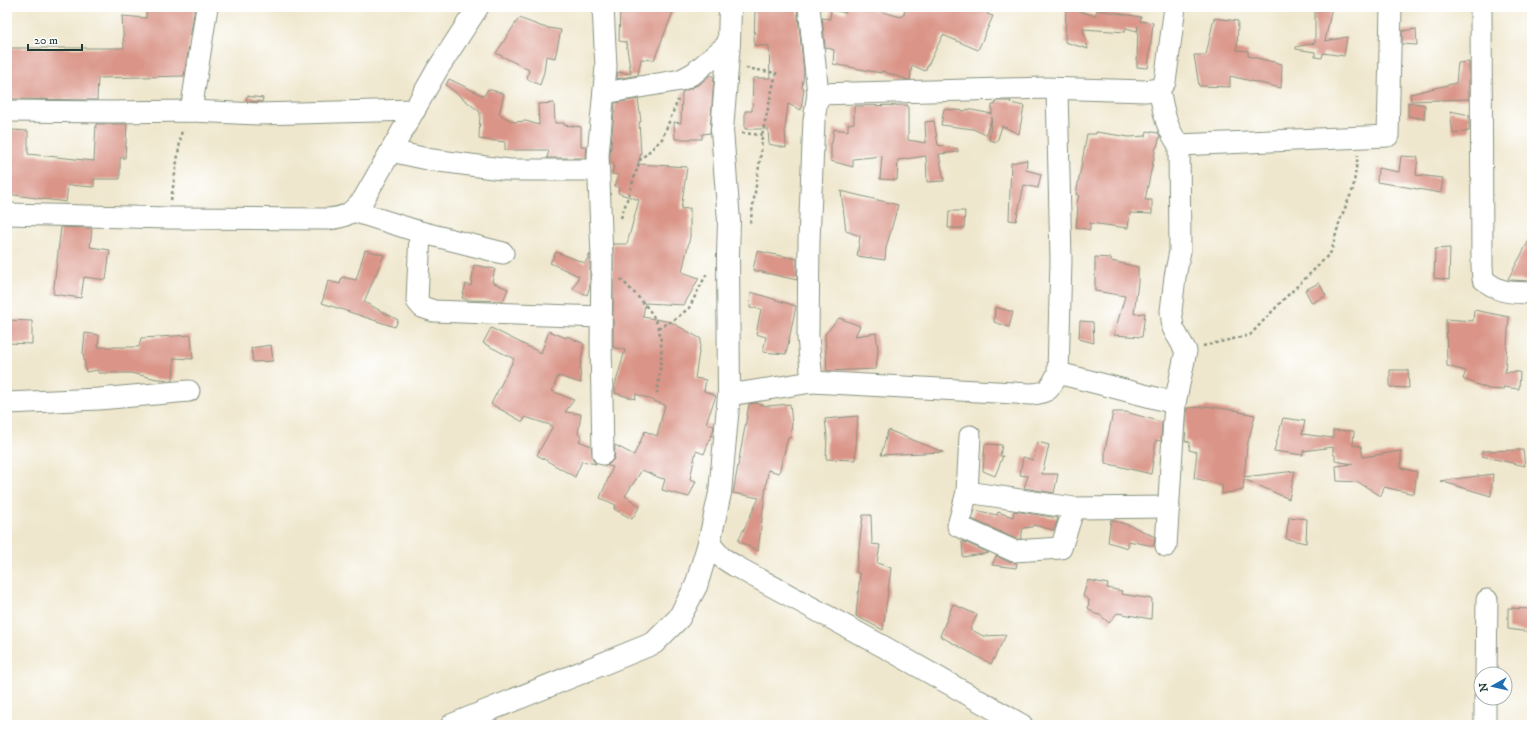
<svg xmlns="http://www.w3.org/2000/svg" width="1539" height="732" font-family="'IM FELL DW Pica',serif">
  <rect width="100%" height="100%" fill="#fff"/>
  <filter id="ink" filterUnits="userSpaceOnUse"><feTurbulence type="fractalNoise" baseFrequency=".025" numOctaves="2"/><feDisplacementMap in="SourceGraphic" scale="8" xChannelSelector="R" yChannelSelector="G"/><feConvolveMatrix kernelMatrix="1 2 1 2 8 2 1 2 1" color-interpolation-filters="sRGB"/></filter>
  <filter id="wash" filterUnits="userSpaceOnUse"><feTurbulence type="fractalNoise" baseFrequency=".012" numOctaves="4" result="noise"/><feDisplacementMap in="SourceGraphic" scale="16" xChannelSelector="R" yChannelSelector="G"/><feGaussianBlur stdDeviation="0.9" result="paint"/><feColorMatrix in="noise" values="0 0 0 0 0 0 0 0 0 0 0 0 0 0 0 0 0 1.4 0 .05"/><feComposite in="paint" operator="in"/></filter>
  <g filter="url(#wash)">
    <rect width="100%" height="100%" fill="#efe7cd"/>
    <g id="blocks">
      <g fill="#da9588">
        <path d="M146 7H195L184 76 98 78 97 100 7 99V48H124L122 16 146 18Z"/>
        <path d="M620 7H675L654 60 641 59 638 75 617 79 618 72 631 74 626 42 619 41Z"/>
        <path d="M755 7H797L804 72 802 88H804L801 110 788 104 785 129 786 148 769 144 768 129H745V111H752L753 78H770L769 46 754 45Z"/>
        <path d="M845 7H865L901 17 902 15H904L905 7H990L987 14 993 16 978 50 943 35 925 71 912 65 910 80H908L882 71 881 73 833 64 834 50 825 47 822 18 830 19 831 10 846 13Z"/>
        <path d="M1066 7 1095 16 1097 10 1141 17 1140 21 1153 23 1148 68 1137 67 1138 26 1137 31 1126 28 1125 32 1083 29 1088 49 1065 42Z"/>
        <path d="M1315 7H1332L1325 41 1347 37 1344 56 1323 53 1322 58 1315 57V52L1296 49V47L1315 43Z"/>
        <path d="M519 18 543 27 561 30 555 58 546 56 544 72 540 85 527 79 529 70 496 53Z"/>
        <path d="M1214 18 1238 21 1237 50 1248 51V56L1282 64 1281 88 1230 76V87L1199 86 1194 55H1206Z"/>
        <path d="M1416 29 1417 45 1402 44V31Z"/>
        <path d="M1469 62V99L1411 101 1410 94 1456 83 1458 63Z"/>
        <path d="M710 75 714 77 710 133 702 134V139H675L674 122 681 123 682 92 700 84Z"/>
        <path d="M449 79 484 96 488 89 504 94 499 114 514 122 526 121 539 125 538 104 554 103 555 123H564V125L581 127V146H587L586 158H547L549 150H505V142L479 139 480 112 446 85Z"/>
        <path d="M247 96 263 98 262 102 246 101Z"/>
        <path d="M638 99 641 122H639L641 153 638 164 687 167 681 209 690 208V237L682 272 699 278 684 305 645 303 643 317 671 322 701 339 695 378 706 380 704 391 716 396 706 423 714 426 713 431 704 454 696 451 690 479 696 481 689 497 662 490 665 479 660 478 642 470 625 496 640 506 632 519 614 509 616 505 600 498 613 467 605 465 609 464 614 459 615 445 634 455 645 431 657 436 665 405 636 394 635 399 615 393V389H614L625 350 613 347V244H627L639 200 618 193 619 188 615 186 619 175 612 174 614 163H610V155L615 103Z"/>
        <path d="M996 101H1011L1010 103 1024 106 1019 134 1002 126 997 142 989 140 992 117 986 135 973 129 941 125 944 109 966 111 967 109 992 114V105H995Z"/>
        <path d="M1408 102 1425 105 1424 119 1408 116Z"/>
        <path d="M908 105V140L926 143 925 122 934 121 938 145 958 149V152L939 154 944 181 927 182 926 156 898 160 897 180 880 179 882 156 853 159V167L831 161V143H832L834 129 848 131V124L854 123V106Z"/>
        <path d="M1450 111 1469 115V131L1453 134Z"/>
        <path d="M96 124H127L125 158H120V179H94V187L68 185 66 202 7 194V146H11L12 130 28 131V154L94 161Z"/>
        <path d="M1147 131 1158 133 1160 136 1157 147H1156L1145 200H1152V214L1130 213 1128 228 1090 223V230L1076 227 1078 207 1076 206 1079 195H1076L1087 134H1096V132L1129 137 1146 136Z"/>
        <path d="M1401 156 1418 157 1416 175 1443 178 1441 193 1377 182 1378 168 1399 172Z"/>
        <path d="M1027 160 1026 170 1041 174 1038 188 1024 185 1016 221 1009 220 1011 163Z"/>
        <path d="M841 191 898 205 886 248 885 260 857 256 860 236 846 231Z"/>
        <path d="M949 211H965L964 228H948Z"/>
        <path d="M61 227 92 228 90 247 110 250 106 280 84 277 81 298 53 294Z"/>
        <path d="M1532 235V281L1510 280 1508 279Z"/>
        <path d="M1450 248 1449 280 1434 278 1435 249Z"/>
        <path d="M365 250 384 255 364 302 398 320 395 327 322 303 328 281 340 284 342 277 356 280Z"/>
        <path d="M757 251 797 259V280L753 270Z"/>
        <path d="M556 252 585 263 590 254V286L587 295 573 289 579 276 550 263Z"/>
        <path d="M1095 257 1111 258V261L1138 267V282L1134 314 1145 313 1142 337 1114 335 1125 296 1095 291Z"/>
        <path d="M474 265 495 269 492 282 508 289 503 301 469 300 462 298 466 284 471 286Z"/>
        <path d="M1319 283 1326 296 1312 303 1305 290Z"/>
        <path d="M751 292 796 306 786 354 763 352 766 337 756 334 761 309 750 308Z"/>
        <path d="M995 307 1013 312 1009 327 994 322Z"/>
        <path d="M1474 310 1509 317 1505 372H1520L1519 389 1503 387V390L1489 389 1463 379 1466 371 1447 366 1446 319 1473 321Z"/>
        <path d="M839 318 860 326 855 336 876 333 878 350 876 369 827 371 825 334Z"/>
        <path d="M7 320 32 321V344L7 343Z"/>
        <path d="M1080 321 1093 322 1094 343 1079 339Z"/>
        <path d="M491 328 541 353 549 331 566 338 567 336 584 344 580 369 581 383 558 376 552 391 574 400 565 412 581 414 578 434 582 436 579 441 591 446 593 460 596 464 582 461 575 477 537 455 553 426 525 417 523 422 491 404 514 359 483 343Z"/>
        <path d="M85 333 99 335 98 347H139L141 338 191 335 193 359 174 358 173 380 157 379 131 373H98V370L86 372 83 353Z"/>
        <path d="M271 345 273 361 253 362 251 348Z"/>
        <path d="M1390 370H1408L1409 388 1390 387Z"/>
        <path d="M755 403 767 406 790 404 792 424 790 438H788L779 473 768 470 758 551 738 541 759 498 733 493 748 410 749 404Z"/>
        <path d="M1205 406 1240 411 1239 412 1255 415 1247 446 1244 477 1295 471 1289 499 1244 479 1243 490 1222 494V485L1194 478 1197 452 1189 450 1190 442 1185 441 1187 408 1205 407Z"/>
        <path d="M1113 412H1126L1162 422 1161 441 1156 440 1151 474 1105 463V450Z"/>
        <path d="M858 416 855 460 826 459 827 437 825 419Z"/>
        <path d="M1283 418 1305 421 1302 434 1333 438V430L1354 431 1353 445 1361 446 1363 457 1401 451V468L1417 472 1414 494 1384 487 1381 496 1358 482 1337 481 1336 466 1353 464 1335 461V455L1333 454V447L1303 451V455L1274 451Z"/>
        <path d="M888 430 943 452 881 455Z"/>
        <path d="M1038 442 1049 445 1042 474H1058L1054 493 1024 488 1028 476 1020 475 1023 457 1033 460Z"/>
        <path d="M985 444 1002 445 1000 456H1003L995 476 983 471Z"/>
        <path d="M1523 450 1525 466 1482 456V451Z"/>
        <path d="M1493 474 1491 496 1440 481Z"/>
        <path d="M975 510 997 515 998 512 1013 517 1014 511 1058 518 1054 530 1033 525 1032 527 1023 528 1021 539H1016L972 519Z"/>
        <path d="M863 515H871L872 544 880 545 877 563 891 568 883 630 856 616 860 574 856 572Z"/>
        <path d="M1289 517 1307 519 1306 543 1286 539Z"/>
        <path d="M1111 520 1132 526 1155 537 1154 546 1128 541V548L1108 542Z"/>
        <path d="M962 541 989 553 963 557Z"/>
        <path d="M996 556 1009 562 1017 563 1016 568 992 565Z"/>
        <path d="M1088 580 1108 584 1107 588 1122 591 1121 594 1152 599 1151 619 1117 613 1109 623 1100 615 1095 614 1088 608 1089 600 1083 596Z"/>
        <path d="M953 604 977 615 970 629 983 636 1006 635 991 664 940 636Z"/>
        <path d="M1508 608 1530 609 1529 632 1508 629Z"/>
      </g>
    </g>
  </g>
  <g filter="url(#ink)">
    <use href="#blocks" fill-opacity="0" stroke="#879280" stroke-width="1"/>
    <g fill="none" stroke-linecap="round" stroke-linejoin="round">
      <g stroke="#879280" stroke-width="23">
        <g id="street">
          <path d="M603 7 606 67 598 155 602 257 601 344 603 454"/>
          <path d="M1481 7 1482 266 1483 279C1500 294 1511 292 1532 293"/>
          <path d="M1159 89C1164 112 1165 126 1179 145L1388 136 1391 7"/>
          <path d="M604 93 681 80 694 73 729 43"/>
          <path d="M818 94 1045 88 1145 91 1159 89 1165 82 1175 7"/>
          <path d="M7 111 112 112 191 111 258 114 415 110"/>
          <path d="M191 111 207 7"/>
          <path d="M391 151 432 160 509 170H598"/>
          <path d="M353 211 420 232 503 253"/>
          <path d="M7 214 169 218 328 219C347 217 350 214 363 200L437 70 478 7"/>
          <path d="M420 232 417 301 422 307 434 311 601 317"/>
          <path d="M1058 373 1175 403 1186 351 1173 328 1171 311 1175 277 1180 251 1179 145"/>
          <path d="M812 382 1031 394C1049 393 1050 389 1058 373L1061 260 1057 89"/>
          <path d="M729 395 812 382 808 337 809 240 814 120 818 94 809 7"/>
          <path d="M7 403 99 399 189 391"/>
          <path d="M967 492 970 436"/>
          <path d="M1074 508 1061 548 1014 551 958 526 967 492 1074 508 1169 507"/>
          <path d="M709 543 721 557 735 566 886 648 1022 725"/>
          <path d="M1166 546 1175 403"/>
          <path d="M1486 674 1487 600"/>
          <path d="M1485 725V698"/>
        </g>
      </g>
      <g stroke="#879280" stroke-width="24">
        <path id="secondary" d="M452 725 654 643 679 618 696 586 709 543 720 493 729 395 728 255 729 221 722 130 729 43 730 7"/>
      </g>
      <g stroke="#879280" stroke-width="2.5" stroke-dasharray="3 3" stroke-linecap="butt">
        <path d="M746 68 776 73 762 135 761 153 750 225"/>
        <path d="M742 133 762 135"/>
        <path d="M171 200 182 129"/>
        <path d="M621 218 640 160 662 139 678 100"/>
        <path d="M621 279C630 289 644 302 652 314 667 338 660 366 657 393"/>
        <path d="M658 328 674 320 689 308 707 273"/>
        <path d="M1203 346 1250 335 1284 299 1317 267 1331 252 1340 220 1353 189 1358 155"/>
      </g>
      <use href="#street" stroke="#fff" stroke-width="21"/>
      <use href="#secondary" stroke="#fff" stroke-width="22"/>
    </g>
  </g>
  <rect width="1539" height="732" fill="none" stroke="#fff" stroke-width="24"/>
  <g transform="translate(1493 686) rotate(262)"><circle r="19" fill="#ffffff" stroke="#a5b1ae"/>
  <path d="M0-3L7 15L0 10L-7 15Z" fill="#1f6fb2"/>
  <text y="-6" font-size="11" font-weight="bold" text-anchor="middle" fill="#1f3d34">N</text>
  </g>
  <path d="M28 44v6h54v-6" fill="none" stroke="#1f3d34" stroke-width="2"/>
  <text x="34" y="44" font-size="12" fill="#1f3d34" stroke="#ffffff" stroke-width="3" paint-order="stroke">20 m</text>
</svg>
